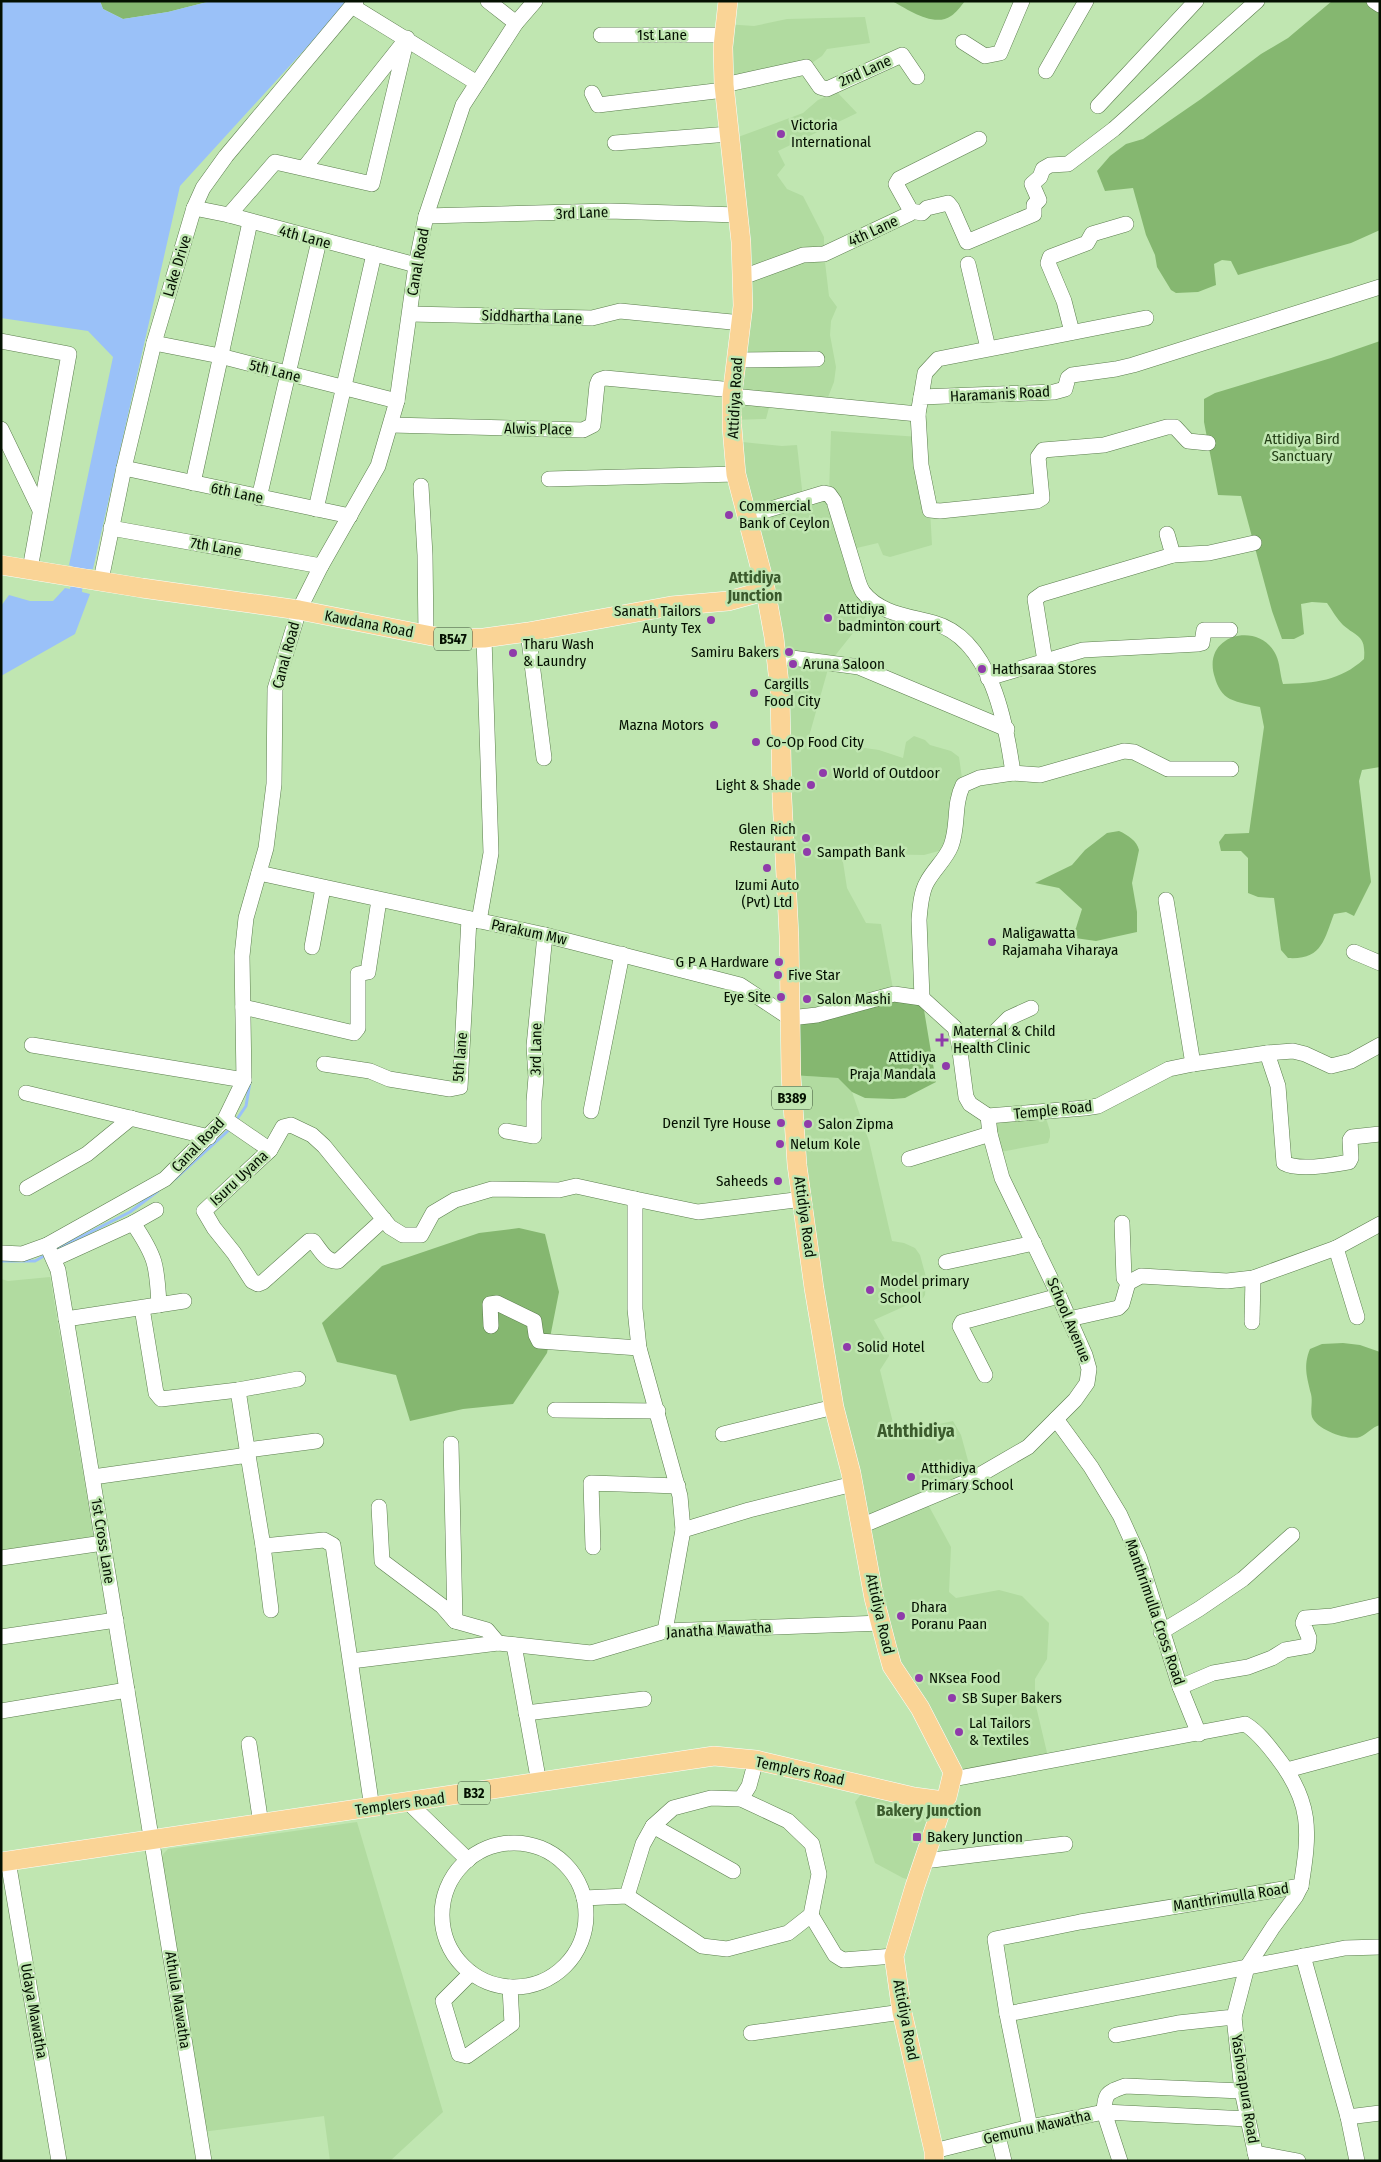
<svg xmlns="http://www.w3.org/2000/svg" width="1381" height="2162" font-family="'Fira Sans Condensed',sans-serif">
  <rect width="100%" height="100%" fill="#c0e6b1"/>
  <g fill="#b1dba0">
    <path d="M865 17 870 43 827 49 822 56 806 67 724 85 725 24 754 26 787 19Z"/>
    <path d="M837 92 857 113 778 151 785 165 777 175 787 189 803 196 824 237V254L820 255 825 262 829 296 837 307 831 321 830 335 836 367 834 382 825 405 771 400 766 419 732 420 742 323 730 140 803 113 818 100Z"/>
    <path d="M831 431 920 437 930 510 932 545 890 557 883 555 878 543 848 550 876 604 830 662 808 740 879 750 903 758 906 742 914 736 925 740 930 745 951 751 959 757 963 785 950 848 924 855 870 854 841 849 847 888 866 923 881 924 894 994 790 1018 782 739 733 441 782 446 797 445 803 498 829 494Z"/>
    <path d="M791 1075 838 1078 852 1092 869 1141 892 1241 904 1243 915 1248 920 1255 926 1277 925 1295 923 1298 874 1320 887 1343 889 1356 880 1370 897 1439 935 1425 953 1421 961 1435 970 1468 971 1480 925 1499 951 1547 949 1592 956 1598 999 1590 1022 1596 1049 1623 1047 1659 1035 1679V1702L1049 1761 953 1779 907 1688 851 1473Z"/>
    <path d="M1044 1112 1050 1131V1137L1048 1143 995 1153 988 1119Z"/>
    <path d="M50 1277 94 1539 1 1554V1279L8 1281Z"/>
    <path d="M863 1792 923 1811 930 1815 910 1880 903 1878 875 1863 855 1802Z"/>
    <path d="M357 1822 443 2112 390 2161H330L324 2116 202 2132 160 1873 163 1854 168 1849Z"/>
  </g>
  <g fill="#85b770">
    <path d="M100 1H211L168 12 123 19 103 9Z"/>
    <path d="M892 1H965C961 6 956 13 951 16 934 28 907 9 892 1Z"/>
    <path d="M1332 1H1380V230L1351 243 1238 275 1231 261 1222 260 1214 264 1216 285 1198 292 1176 293 1171 290 1157 267 1155 255 1146 235 1133 188 1105 191 1097 171 1110 156 1126 144 1143 139 1201 99 1261 54 1288 38Z"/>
    <path d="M1380 341V767L1362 770 1359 781 1371 882 1354 916 1346 912 1334 914C1324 940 1322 960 1288 958L1281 950 1274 898 1258 897 1248 893V858L1241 851H1221L1219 842 1225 834 1249 833 1264 727 1260 707C1250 705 1239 703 1230 699 1222 695 1217 686 1215 678 1200 634 1260 620 1276 655 1280 663 1280 675 1283 684 1315 683 1340 681 1364 659 1366 635 1358 638 1343 625 1337 619 1332 610 1327 603L1312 602 1301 604 1304 634 1294 639H1282L1272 611 1241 496 1218 495 1204 422V399L1215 393 1331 358Z"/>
    <path d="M1119 831C1128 835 1137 841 1139 850L1132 883 1137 912V932L1096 941 1068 937 1076 928 1082 909 1059 888 1035 883 1072 865 1085 850 1107 833Z"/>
    <path d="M922 998 936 1082 905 1098 893 1099 865 1098 852 1092 838 1078 791 1075 790 1018 857 1003Z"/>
    <path d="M519 1228 545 1234 559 1292 547 1353 513 1404 463 1409 410 1421 396 1375 337 1362 322 1323 382 1266 479 1233Z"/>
    <path d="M1343 1343 1360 1345 1380 1352V1425C1372 1427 1367 1434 1360 1437 1348 1441 1317 1430 1312 1417 1310 1410 1313 1402 1311 1394 1307 1377 1303 1366 1310 1349L1322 1344Z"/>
  </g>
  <path fill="#9ac1f8" d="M1 1H100L103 9 123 19 168 12 211 1H349L180 186 93 569 84 570 82 592 90 594 75 634 1 676V606L9 595 30 601H53L65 588 70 589 75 568 69 565 113 357 88 331 1 318Z"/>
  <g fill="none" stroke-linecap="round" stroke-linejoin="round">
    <g stroke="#9ac1f8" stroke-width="3">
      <path d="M235 1122 246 1106 250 1082"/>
      <path d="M175 1179 230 1129"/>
      <path d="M53 1251 130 1212 158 1191"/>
      <path d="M1 1261H35L46 1255"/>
    </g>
    <g stroke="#5b7d4d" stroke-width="16">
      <g id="minor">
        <path d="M488 1 516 23"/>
        <path d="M1374 1 1380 5"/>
        <path d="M352 6 477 83"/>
        <path d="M601 35H724"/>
        <path d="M963 42 985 56 1000 53 1022 1"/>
        <path d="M1046 71 1086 1"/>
        <path d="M724 85 806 67 820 87 827 89 902 55 917 77"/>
        <path d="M592 93 598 105 724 90"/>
        <path d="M1098 106 1196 1"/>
        <path d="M615 143 729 134"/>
        <path d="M304 168 404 42"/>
        <path d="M194 208 229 215 416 265"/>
        <path d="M911 211 922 213 927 208 948 203 952 208 967 242 1034 214V205L1039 200 1032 184 1040 177 1043 169 1050 165 1068 164 1114 129 1257 1"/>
        <path d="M229 215 275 162 372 184 407 38"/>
        <path d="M426 216 609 211 738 215"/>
        <path d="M968 264 988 348"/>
        <path d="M743 277 803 255 824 254 909 214 911 211 896 184 899 179 979 139"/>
        <path d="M410 314 592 318 620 311 742 323"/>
        <path d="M1072 332 1064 301 1048 263 1050 257 1087 243 1092 234 1126 224"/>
        <path d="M1 341 69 354 30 569"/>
        <path d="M154 343 220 356 397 401"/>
        <path d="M737 360 817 359"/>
        <path d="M732 396 918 414 921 397 1054 392 1065 389 1068 378 1072 375 1116 369 1133 365 1380 287"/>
        <path d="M921 397 925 373 938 359 1146 318"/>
        <path d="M918 414 921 465 930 510 940 511 1037 501 1042 498 1038 457 1043 450 1104 445 1167 427H1175L1188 441 1208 443"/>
        <path d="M391 425 583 430 593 425 597 385 599 380 605 378 733 390"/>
        <path d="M1 429 40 510"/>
        <path d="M124 468 350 516"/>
        <path d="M549 479 736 474"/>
        <path d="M193 483 250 222"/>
        <path d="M421 486 425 555 426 636"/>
        <path d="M259 498 319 241"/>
        <path d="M316 509 374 254"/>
        <path d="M747 516 824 493 829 494 834 501C841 524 848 547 855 570 857 577 859 586 863 592 880 614 909 616 934 623 991 639 1006 723 1013 773"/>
        <path d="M111 528 321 566"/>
        <path d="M1167 534 1173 555"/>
        <path d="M101 580 124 468 154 343 194 208 203 188 226 156 356 1"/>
        <path d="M528 632 544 758"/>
        <path d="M777 656 859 667 1007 729"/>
        <path d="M1045 661 1035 599 1042 594 1173 555 1209 553 1254 543"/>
        <path d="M988 678 1083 650 1198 644 1202 643 1204 630H1230"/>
        <path d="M259 873 545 935 740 985 790 1018 817 1015 894 994 922 998 955 1028 959 1044 966 1097 970 1104 988 1116 1085 1108 1098 1106 1169 1069 1193 1064 1267 1053 1293 1051 1305 1054 1331 1066 1351 1061 1380 1045"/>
        <path d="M1166 900 1193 1064"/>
        <path d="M479 921 491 853 484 638"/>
        <path d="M312 947 323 888"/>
        <path d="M1354 952 1380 963"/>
        <path d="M922 998 919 920C920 908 921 892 927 882 934 869 946 859 951 846 959 825 953 805 963 785L979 778 1013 773 1040 775 1124 751 1134 752 1168 769H1231"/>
        <path d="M243 1007 354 1033 358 1028V974L368 972 379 900"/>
        <path d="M959 1044 993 1034 1009 1018 1031 1008"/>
        <path d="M32 1045 244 1080"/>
        <path d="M1267 1053 1278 1086 1284 1163C1298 1171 1333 1165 1349 1162L1351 1158 1350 1140 1352 1137 1380 1134"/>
        <path d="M324 1064 370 1071 389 1079 450 1089 460 1087 469 919"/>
        <path d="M26 1093 209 1137"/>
        <path d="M591 1111 622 954"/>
        <path d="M225 1119 270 1150"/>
        <path d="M506 1131 534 1136V1101L536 1077 534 1046 545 935"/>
        <path d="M909 1159 990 1134"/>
        <path d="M27 1188 87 1154 131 1118"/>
        <path d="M384 1219 338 1261C326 1263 320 1249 313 1241H309L263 1282 258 1284 252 1281 234 1253 214 1228 204 1211 270 1150 283 1127 291 1125 312 1135 324 1146 390 1227 403 1235H421L433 1213 455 1200 492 1189 559 1190 576 1186 635 1199"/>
        <path d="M133 1223C156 1257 157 1265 159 1305"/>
        <path d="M1122 1223 1124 1278 1128 1283"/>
        <path d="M47 1245 58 1270 75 1372 204 2161"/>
        <path d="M1336 1248 1357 1317"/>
        <path d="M1 1253 22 1254 47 1245 165 1179 225 1119 244 1080 242 956 246 918 266 848 274 784 275 689 299 610 321 566 378 466 397 401 416 265 426 216 463 105 516 23 535 1"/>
        <path d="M54 1259 133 1223 156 1210"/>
        <path d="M946 1262 1034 1243"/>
        <path d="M142 1308 156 1393 161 1399 238 1390 298 1379"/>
        <path d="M66 1319 184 1301"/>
        <path d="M1069 1319 1118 1308 1122 1304 1128 1283 1141 1276 1227 1281 1253 1278 1336 1248 1380 1224"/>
        <path d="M1252 1322 1253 1278"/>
        <path d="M491 1326 490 1304 497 1303 534 1321 536 1335 539 1341 639 1348"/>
        <path d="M985 1375 960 1326 962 1322 1059 1296"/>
        <path d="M238 1390 248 1455"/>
        <path d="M555 1410 658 1411"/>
        <path d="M1056 1419 1091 1467 1120 1515 1139 1557 1180 1687 1199 1734"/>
        <path d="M723 1434 834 1407"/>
        <path d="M451 1444 455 1621"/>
        <path d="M247 1450 316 1441"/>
        <path d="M93 1477 248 1455 263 1546 324 1540 333 1545 372 1808"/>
        <path d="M379 1507 382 1561 442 1606 455 1621 487 1630 498 1643"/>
        <path d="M861 1526 971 1480 1028 1447 1075 1400 1087 1383 1089 1369 1085 1355 1059 1296 1002 1178 990 1134 988 1116"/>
        <path d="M683 1530 749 1510 853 1484"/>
        <path d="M263 1546 271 1610"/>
        <path d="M593 1547 591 1483 678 1486"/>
        <path d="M1 1558 103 1543"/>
        <path d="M665 1631 683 1530 680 1496 639 1348 635 1309V1199L698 1212 803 1199"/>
        <path d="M1161 1632 1199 1609 1243 1579 1292 1535"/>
        <path d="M1 1637 116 1620"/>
        <path d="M514 1645 539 1783"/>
        <path d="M351 1661 498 1643 591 1653 665 1631 882 1623"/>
        <path d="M1180 1687 1213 1673 1248 1667 1272 1658 1285 1650 1308 1646 1309 1638 1303 1623 1305 1618 1332 1616 1380 1605"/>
        <path d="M1 1711 127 1690"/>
        <path d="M526 1713 644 1699"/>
        <path d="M249 1744 261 1824"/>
        <path d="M1287 1770 1380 1745"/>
        <path d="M953 1779 1245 1724C1258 1732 1268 1745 1277 1757 1312 1802 1310 1831 1301 1886L1080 1922 995 1939 1007 2014 1030 2127"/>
        <path d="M741 1799 749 1786 756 1760"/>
        <path d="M409 1803 468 1860"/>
        <path d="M653 1826 733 1871"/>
        <circle cx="514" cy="1915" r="72"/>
        <path d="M8 1861 59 2161"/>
        <path d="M924 1861 1065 1844"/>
        <path d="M584 1898 627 1896 643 1844 653 1826 673 1808 711 1798 741 1799 788 1821 812 1844 819 1874 811 1915 788 1933 727 1949 702 1946 627 1896"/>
        <path d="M811 1915 835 1955 843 1960 894 1956"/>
        <path d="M1303 1956 1348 2117 1357 2161"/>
        <path d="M471 1973 443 2001 459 2054 467 2056 512 2024 510 1987"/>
        <path d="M1007 2014 1345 1948 1380 1947"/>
        <path d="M1234 2017 1242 2091 1257 2161"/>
        <path d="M751 2033 902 2012"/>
        <path d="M1116 2035 1178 2023 1234 2017 1247 1967 1273 1927 1296 1896 1301 1886"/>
        <path d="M1348 2117 1380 2113"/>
        <path d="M998 2136 1004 2161"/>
        <path d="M934 2151 1030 2127 1104 2112C1105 2092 1107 2093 1125 2086L1242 2091"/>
        <path d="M1255 2153 1298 2161"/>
        <path d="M1120 2161 1104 2112 1248 2119"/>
      </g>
    </g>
    <g stroke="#fff" stroke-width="20">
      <g id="major">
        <path d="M728 1 723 47 724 85 741 242 743 306 732 396V427L736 474 764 582 774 637 780 692 782 798 789 936 791 1075 797 1165 814 1288 834 1407 851 1473 874 1598 887 1648 892 1666 920 1708 953 1772 947 1797 944 1801 915 1886 894 1956 902 2012 934 2151V2161"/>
        <path d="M1 565 142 588 299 610 447 639 484 638 528 632 671 606 728 601 765 591"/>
        <path d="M1 1862 714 1756 756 1760 914 1797 944 1801"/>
      </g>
    </g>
    <use href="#minor" stroke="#fff" stroke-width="15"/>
    <use href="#major" stroke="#fad496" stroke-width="19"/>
  </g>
  <g fill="#8f3baa" stroke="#c0e6b1" stroke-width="2">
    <circle cx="781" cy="134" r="5"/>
    <circle cx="729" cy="515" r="5"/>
    <circle cx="828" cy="618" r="5"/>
    <circle cx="711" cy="620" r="5"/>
    <circle cx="789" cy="652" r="5"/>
    <circle cx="513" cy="653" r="5"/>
    <circle cx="793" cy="664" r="5"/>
    <circle cx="982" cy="669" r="5"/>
    <circle cx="754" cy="693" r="5"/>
    <circle cx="714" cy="725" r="5"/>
    <circle cx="756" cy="742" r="5"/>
    <circle cx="823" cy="773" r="5"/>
    <circle cx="811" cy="785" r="5"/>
    <circle cx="806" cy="838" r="5"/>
    <circle cx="807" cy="852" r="5"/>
    <circle cx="767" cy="868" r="5"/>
    <circle cx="992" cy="942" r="5"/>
    <circle cx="779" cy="962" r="5"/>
    <circle cx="778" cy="975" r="5"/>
    <circle cx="781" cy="997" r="5"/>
    <circle cx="807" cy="999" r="5"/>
    <path d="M939.5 1032.5h5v5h5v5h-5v5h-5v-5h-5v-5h5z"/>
    <circle cx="946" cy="1066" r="5"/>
    <circle cx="781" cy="1123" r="5"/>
    <circle cx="808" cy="1124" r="5"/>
    <circle cx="780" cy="1144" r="5"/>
    <circle cx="778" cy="1181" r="5"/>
    <circle cx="870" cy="1290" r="5"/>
    <circle cx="847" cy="1347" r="5"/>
    <circle cx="911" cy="1477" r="5"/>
    <circle cx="901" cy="1616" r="5"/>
    <circle cx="919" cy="1678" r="5"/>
    <circle cx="952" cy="1698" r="5"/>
    <circle cx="959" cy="1732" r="5"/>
    <rect x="912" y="1832" width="10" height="10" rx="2.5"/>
  </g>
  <g text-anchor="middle" stroke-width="5" stroke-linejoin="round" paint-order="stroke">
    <g fill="#c0e6b1" stroke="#3c5036" stroke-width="1">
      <rect x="434" y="627.5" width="38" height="23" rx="4"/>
      <rect x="772" y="1086.5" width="40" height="23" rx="4"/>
      <rect x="458" y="1781.5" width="32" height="23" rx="4"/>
    </g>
    <g font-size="14" font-weight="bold" fill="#041001">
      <text x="453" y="644">B547</text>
      <text x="792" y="1103">B389</text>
      <text x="474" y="1798">B32</text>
    </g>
    <g font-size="15" fill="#041001" stroke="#c0e6b1">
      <text x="662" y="40">1st Lane</text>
      <text transform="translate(865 71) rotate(-24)" y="5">2nd Lane</text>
      <text transform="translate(582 213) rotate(-2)" y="5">3rd Lane</text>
      <text transform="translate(873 231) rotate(-25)" y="5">4th Lane</text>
      <text transform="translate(305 237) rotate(15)" y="5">4th Lane</text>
      <text transform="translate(418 262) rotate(-80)" y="5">Canal Road</text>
      <text transform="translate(177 266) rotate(-73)" y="5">Lake Drive</text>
      <text transform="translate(532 317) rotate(2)" y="5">Siddhartha Lane</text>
      <text transform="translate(275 371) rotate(14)" y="5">5th Lane</text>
      <text transform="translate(1000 394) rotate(-3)" y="5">Haramanis Road</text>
      <text transform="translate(735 398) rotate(-87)" y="5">Attidiya Road</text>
      <text transform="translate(538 429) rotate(1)" y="5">Alwis Place</text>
      <text transform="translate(237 493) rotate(12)" y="5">6th Lane</text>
      <text transform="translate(216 547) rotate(10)" y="5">7th Lane</text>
      <text transform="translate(369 624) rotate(11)" y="5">Kawdana Road</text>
      <text transform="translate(286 655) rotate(-75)" y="5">Canal Road</text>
      <text transform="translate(529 932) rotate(12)" y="5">Parakum Mw</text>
      <text transform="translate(536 1049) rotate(-89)" y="5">3rd Lane</text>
      <text transform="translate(460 1057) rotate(-85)" y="5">5th lane</text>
      <text transform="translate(1053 1110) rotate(-6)" y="5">Temple Road</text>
      <text transform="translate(198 1145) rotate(-46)" y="5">Canal Road</text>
      <text transform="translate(239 1178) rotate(-43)" y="5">Isuru Uyana</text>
      <text transform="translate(805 1217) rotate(82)" y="5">Attidiya Road</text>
      <text transform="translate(1069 1320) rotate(67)" y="5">School Avenue</text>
      <text transform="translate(103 1541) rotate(81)" y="5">1st Cross Lane</text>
      <text transform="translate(1155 1612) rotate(71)" y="5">Manthrimulla Cross Road</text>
      <text transform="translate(880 1614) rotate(77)" y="5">Attidiya Road</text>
      <text transform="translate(719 1630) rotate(-3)" y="5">Janatha Mawatha</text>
      <text transform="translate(800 1771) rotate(12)" y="5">Templers Road</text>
      <text transform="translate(400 1804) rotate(-8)" y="5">Templers Road</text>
      <text transform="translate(1231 1897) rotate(-9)" y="5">Manthrimulla Road</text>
      <text transform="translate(178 2000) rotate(81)" y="5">Athula Mawatha</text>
      <text transform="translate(34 2011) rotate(80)" y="5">Udaya Mawatha</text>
      <text transform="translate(906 2020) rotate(79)" y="5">Attidiya Road</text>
      <text transform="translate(1245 2089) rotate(81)" y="5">Yashorapura Road</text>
      <text transform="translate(1037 2127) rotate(-13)" y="5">Gemunu Mawatha</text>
    </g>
    <g font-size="15" fill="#041001" stroke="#c0e6b1" text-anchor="start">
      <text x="791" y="130">Victoria<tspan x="791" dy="17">International</tspan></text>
      <text x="739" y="511">Commercial<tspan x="739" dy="17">Bank of Ceylon</tspan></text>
      <text x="838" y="614">Attidiya<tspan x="838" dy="17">badminton court</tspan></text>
      <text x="701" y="616" text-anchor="end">Sanath Tailors<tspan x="701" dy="17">Aunty Tex</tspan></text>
      <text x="523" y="649">Tharu Wash<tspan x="523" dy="17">&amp; Laundry</tspan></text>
      <text x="779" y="657" text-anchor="end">Samiru Bakers</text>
      <text x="803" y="669">Aruna Saloon</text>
      <text x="992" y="674">Hathsaraa Stores</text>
      <text x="764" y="689">Cargills<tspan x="764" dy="17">Food City</tspan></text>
      <text x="704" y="730" text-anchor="end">Mazna Motors</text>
      <text x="766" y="747">Co-Op Food City</text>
      <text x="833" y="778">World of Outdoor</text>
      <text x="801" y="790" text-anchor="end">Light &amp; Shade</text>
      <text x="796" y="834" text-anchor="end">Glen Rich<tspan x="796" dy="17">Restaurant</tspan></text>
      <text x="817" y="857">Sampath Bank</text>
      <text x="767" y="890" text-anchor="middle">Izumi Auto<tspan x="767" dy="17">(Pvt) Ltd</tspan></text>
      <text x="1002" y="938">Maligawatta<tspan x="1002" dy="17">Rajamaha Viharaya</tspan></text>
      <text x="769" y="967" text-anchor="end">G P A Hardware</text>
      <text x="788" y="980">Five Star</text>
      <text x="771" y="1002" text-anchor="end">Eye Site</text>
      <text x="817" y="1004">Salon Mashi</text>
      <text x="953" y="1036">Maternal &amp; Child<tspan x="953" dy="17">Health Clinic</tspan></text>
      <text x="936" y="1062" text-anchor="end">Attidiya<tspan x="936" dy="17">Praja Mandala</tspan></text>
      <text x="771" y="1128" text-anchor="end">Denzil Tyre House</text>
      <text x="818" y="1129">Salon Zipma</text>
      <text x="790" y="1149">Nelum Kole</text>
      <text x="768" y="1186" text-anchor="end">Saheeds</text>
      <text x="880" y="1286">Model primary<tspan x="880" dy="17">School</tspan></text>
      <text x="857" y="1352">Solid Hotel</text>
      <text x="921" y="1473">Atthidiya<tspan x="921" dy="17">Primary School</tspan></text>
      <text x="911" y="1612">Dhara<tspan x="911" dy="17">Poranu Paan</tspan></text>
      <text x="929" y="1683">NKsea Food</text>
      <text x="962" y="1703">SB Super Bakers</text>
      <text x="969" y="1728">Lal Tailors<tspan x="969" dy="17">&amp; Textiles</tspan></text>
      <text x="927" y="1842">Bakery Junction</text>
    </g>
    <g font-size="15" fill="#233e16" stroke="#c0e6b1">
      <text x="1302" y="444">Attidiya Bird<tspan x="1302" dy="17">Sanctuary</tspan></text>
    </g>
    <g font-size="16" font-weight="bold" fill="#3b5b2d" stroke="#c0e6b1">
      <text x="755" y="583">Attidiya<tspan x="755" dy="18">Junction</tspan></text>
      <text x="929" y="1816">Bakery Junction</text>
    </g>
    <g font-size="18" font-weight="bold" fill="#3b5b2d" stroke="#c0e6b1">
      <text x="916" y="1437">Aththidiya</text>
    </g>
  </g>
  <rect width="1381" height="2162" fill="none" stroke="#041001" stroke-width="5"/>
</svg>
